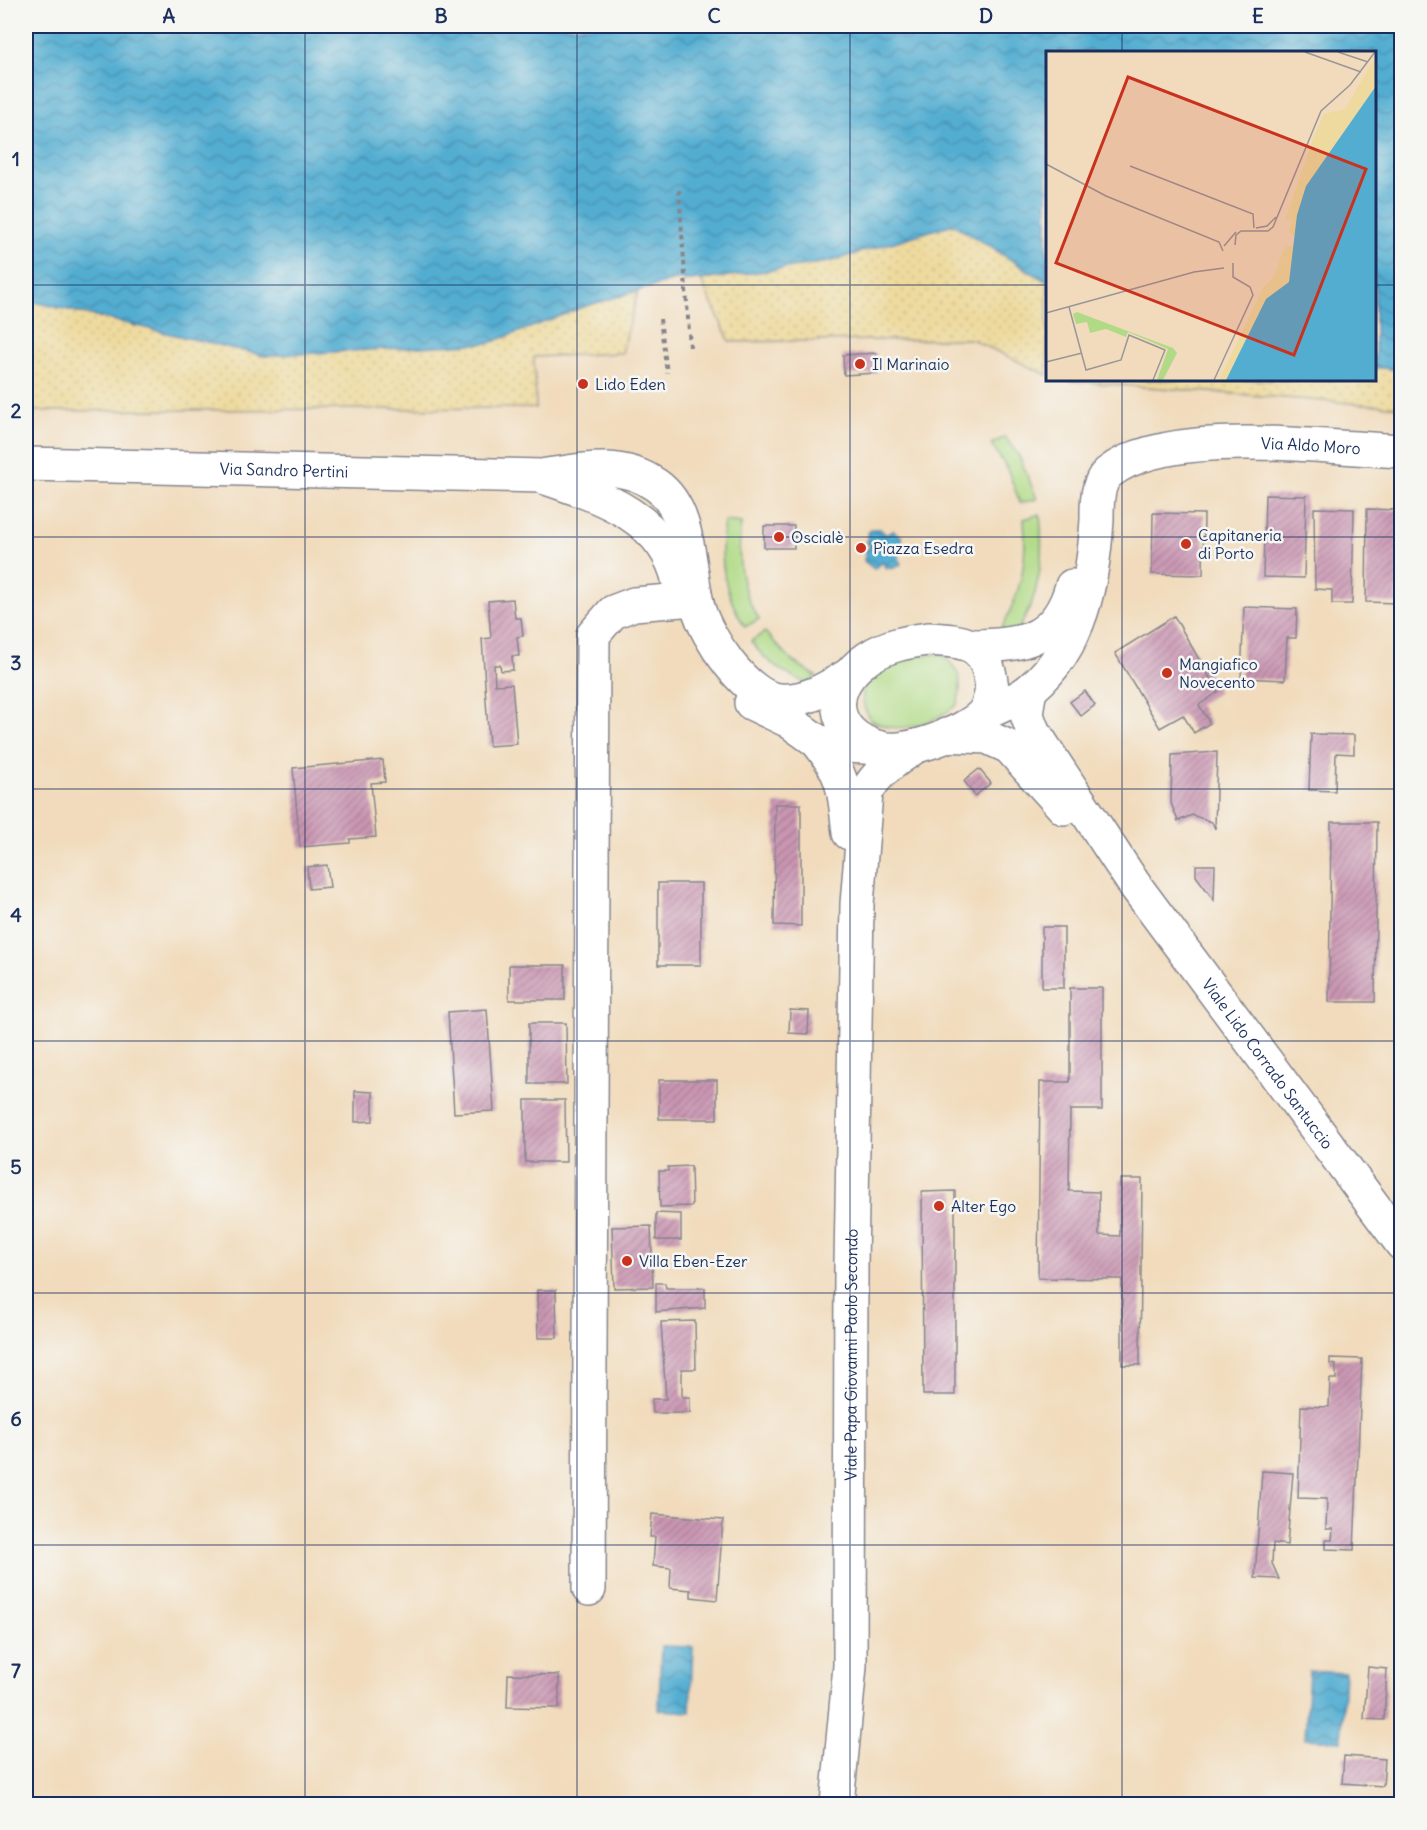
<svg xmlns="http://www.w3.org/2000/svg" width="1427" height="1830" font-family="Delius,sans-serif">
  <defs>
    <pattern id="sand-dots" width="8" height="8" patternUnits="userSpaceOnUse" patternTransform="scale(1.5)"><rect width="8" height="8" fill="#eeda9e"/><path d="M2 2h.1M6 6h.1" fill="none" stroke="#ccbb8a" stroke-width="1.8" stroke-linecap="round"/></pattern>
    <pattern id="water-waves" width="16" height="10" patternUnits="userSpaceOnUse" patternTransform="scale(1.5)"><rect width="16" height="10" fill="#53add1"/><path d="M0 5q4-4 8 0t8 0" fill="none" stroke="#448dad"/></pattern>
    <pattern id="building-hatch" width="6" height="6" patternUnits="userSpaceOnUse" patternTransform="scale(1.5)"><rect width="6" height="6" fill="#ca96b2"/><path d="M-1 1l2-2M0 6l6-6M5 7l2-2" fill="none" stroke="#a37b94"/></pattern>
  </defs>
  <rect width="100%" height="100%" fill="#f6f6f2"/>
  <filter id="ink" filterUnits="userSpaceOnUse"><feTurbulence type="fractalNoise" baseFrequency=".0167" numOctaves="2"/><feDisplacementMap in="SourceGraphic" scale="12" xChannelSelector="R" yChannelSelector="G"/><feConvolveMatrix kernelMatrix="1 2 1 2 8 2 1 2 1" color-interpolation-filters="sRGB"/></filter>
  <filter id="wash" filterUnits="userSpaceOnUse"><feTurbulence type="fractalNoise" baseFrequency=".008" numOctaves="4" result="noise"/><feDisplacementMap in="SourceGraphic" scale="24" xChannelSelector="R" yChannelSelector="G"/><feGaussianBlur stdDeviation="1.35" result="paint"/><feColorMatrix in="noise" values="0 0 0 0 0 0 0 0 0 0 0 0 0 0 0 0 0 1.4 0 .05"/><feComposite in="paint" operator="in"/></filter>
  <g filter="url(#wash)">
    <rect width="100%" height="100%" fill="#f1dbbc"/>
    <g fill="#b0da85" stroke="#668472" stroke-width="1.5">
      <path d="M1005 437 1019 456 1037 499 1020 503 1007 468 991 444Z"/>
      <path d="M1040 514C1044 558 1041 597 1015 634L997 637C1020 595 1028 567 1024 519Z"/>
      <path d="M724 521 741 523C737 557 739 589 759 619L745 627C723 592 719 561 724 521Z"/>
      <path d="M765 632 791 660 816 676 808 684C785 674 766 663 751 641Z"/>
      <path d="M941 654C960 669 964 681 957 705 933 723 898 737 871 720 860 705 861 690 868 673L903 655Z"/>
    </g>
    <g fill="url(#sand-dots)" stroke="#84847e" stroke-width="1.5">
      <path d="M953 224 1047 282V375L971 339 730 342 701 280 828 262Z"/>
      <path d="M638 291 622 353 534 357 536 408 26 411V300L265 356 586 306Z"/>
      <path d="M1375 367 1401 370V407L1057 380H1374Z"/>
    </g>
    <g fill="url(#water-waves)" stroke="#376e98" stroke-width="1.5">
      <path d="M26 26H1401V370L1375 367 1374 52H1048L1047 282 953 224 828 262 701 280H675L586 306 490 343 265 356 26 300Z"/>
      <path d="M872 529H880L886 535 893 531 902 537V549L897 550 901 564C896 568 892 570 885 567L883 562 874 569 864 561 866 550 871 547 867 543 868 533Z"/>
      <path d="M661 1646 693 1647 690 1712 659 1710Z"/>
      <path d="M1309 1671 1345 1673 1341 1741 1305 1739Z"/>
    </g>
    <g id="blocks">
      <g fill="url(#building-hatch)">
        <path d="M876 353 877 373 844 375 843 355Z"/>
        <path d="M1265 495 1306 496 1304 578 1263 577Z"/>
        <path d="M1314 508 1354 509 1352 604H1332V590L1315 589Z"/>
        <path d="M1367 509 1398 510 1397 603 1366 602Z"/>
        <path d="M1153 513 1204 514 1203 575 1152 574Z"/>
        <rect x="764" y="526" width="30" height="22"/>
        <path d="M513 599 515 618H521L523 636 517 637 519 656H512L513 670 501 671 500 665H494L495 685 512 684 517 744 489 746 482 639 491 638 488 601Z"/>
        <path d="M1244 607 1297 609 1296 638H1287L1285 680 1241 678Z"/>
        <path d="M1174 616 1218 692 1199 705 1210 723 1194 733 1183 715 1160 728 1115 653Z"/>
        <path d="M1085 691 1095 705 1081 716 1070 702Z"/>
        <path d="M1311 734 1354 735V754L1336 753 1335 791 1309 790Z"/>
        <path d="M1217 752 1215 829 1212 822 1192 815 1178 821 1171 803 1172 755Z"/>
        <path d="M383 760 385 782 371 783 376 837 350 839V843L300 847 293 768Z"/>
        <path d="M979 769 991 783 975 796 964 781Z"/>
        <path d="M775 804H801V926L774 925Z"/>
        <path d="M1331 822H1377L1375 1002H1329Z"/>
        <path d="M327 865 330 887 309 889 307 867Z"/>
        <path d="M1196 865H1215L1214 900 1196 876Z"/>
        <rect x="658" y="883" width="43" height="82"/>
        <rect x="1042" y="927" width="22" height="61"/>
        <rect x="509" y="965" width="56" height="35"/>
        <path d="M1070 988H1102V1110H1070L1069 1191 1099 1192V1235L1120 1236V1179H1142L1140 1365H1122V1279L1038 1278 1040 1082H1070Z"/>
        <path d="M487 1009 494 1111 454 1113 448 1012Z"/>
        <path d="M790 1010 809 1011 808 1034 789 1033Z"/>
        <path d="M529 1023H566L567 1084H529Z"/>
        <rect x="659" y="1080" width="58" height="39"/>
        <path d="M355 1091 373 1092V1121L355 1122Z"/>
        <path d="M525 1100H565L566 1162H525Z"/>
        <path d="M691 1166 692 1206 660 1207 659 1171H668V1167Z"/>
        <path d="M955 1191V1395H923L922 1192Z"/>
        <path d="M656 1213 681 1214V1240H656Z"/>
        <path d="M651 1226 653 1287 614 1288 612 1227Z"/>
        <path d="M656 1283H665L666 1288H705V1308L656 1312Z"/>
        <path d="M537 1290H556L557 1338H538Z"/>
        <path d="M695 1321 696 1369H682V1397H690V1413H653L652 1399H666L661 1322Z"/>
        <path d="M1330 1358 1362 1359 1354 1550 1326 1549V1540H1332L1333 1529H1326L1327 1499 1298 1498 1301 1406 1329 1407 1330 1379H1336V1365L1330 1364Z"/>
        <path d="M1262 1471 1293 1473 1287 1545 1273 1543 1272 1563 1279 1579 1255 1578Z"/>
        <path d="M652 1514 723 1520 717 1600 691 1597V1590L670 1588 671 1568 653 1566 655 1537H650Z"/>
        <path d="M1368 1667 1387 1669 1384 1720 1364 1719Z"/>
        <path d="M508 1674 559 1675V1708L507 1707Z"/>
        <path d="M1344 1756 1385 1759 1383 1786 1342 1783Z"/>
      </g>
    </g>
  </g>
  <g filter="url(#ink)">
    <use href="#blocks" fill-opacity="0" stroke="#86858d" stroke-width="1.5"/>
    <g fill="none" stroke-linecap="round" stroke-linejoin="round">
      <g stroke="#86858d" stroke-width="36">
        <g id="minor">
          <path id="s1" d="M26 464 542 476C581 470 621 460 656 485 692 510 688 570 698 607 706 637 746 697 779 700 805 702 826 689 847 676"/>
          <path d="M546 478C602 497 666 518 679 583"/>
          <path d="M928 639C964 641 985 642 991 681 993 691 989 707 982 715 964 733 905 755 880 748 828 734 826 686 868 658 887 645 907 642 928 639Z"/>
          <path d="M972 646C1023 646 1057 640 1072 586"/>
          <path id="s2" d="M1030 690 1026 712 1032 729 1134 884 1402 1244"/>
          <path d="M751 703 789 721 817 741 833 745 880 748"/>
          <path id="s3" d="M984 714C999 706 1019 700 1032 688 1081 646 1093 582 1097 520 1097 505 1096 484 1108 473 1166 425 1328 448 1402 451"/>
          <path d="M946 735 987 737 1009 747 1064 808"/>
          <path d="M817 741C845 776 844 790 849 833"/>
          <path d="M589 1589 593 635 613 612 634 604 682 600"/>
          <path id="s4" d="M837 1804 850 1666 851 1266 857 904 866 793C877 771 896 760 916 746"/>
        </g>
      </g>
      <g stroke="#86858d" stroke-width="4" stroke-dasharray="4.5 4.5" stroke-linecap="butt">
        <path d="M679 190 690 347"/>
        <path d="M660 319 667 373"/>
      </g>
      <use href="#minor" stroke="#fff" stroke-width="33"/>
    </g>
  </g>
  <path fill="none" stroke="#1b2f5e" stroke-width="1.5" stroke-opacity="0.55" d="M305 26V1804M577 26V1804M850 26V1804M1122 26V52M26 285H1048M1374 285H1402M1122 380V1804M26 537H1402M26 789H1402M26 1041H1402M26 1293H1402M26 1545H1402"/>
  <g fill="#c8321e" stroke="#f6f6f2" stroke-width="2">
    <circle cx="860" cy="364" r="6"/>
    <circle cx="583" cy="384" r="6"/>
    <circle cx="779" cy="537" r="6"/>
    <circle cx="1186" cy="544" r="6"/>
    <circle cx="861" cy="548" r="6"/>
    <circle cx="1167" cy="673" r="6"/>
    <circle cx="939" cy="1206" r="6"/>
    <circle cx="627" cy="1261" r="6"/>
  </g>
  <g text-anchor="middle" stroke-width="5" stroke-linejoin="round" paint-order="stroke">
    <g font-size="16" fill="#1b2f5e" stroke="#f6f6f2" text-anchor="start">
      <text x="872" y="370">Il Marinaio</text>
      <text x="595" y="390">Lido Eden</text>
      <text x="1198" y="541">Capitaneria<tspan x="1198" dy="18">di Porto</tspan></text>
      <text x="791" y="543">Oscialè</text>
      <text x="873" y="554">Piazza Esedra</text>
      <text x="1179" y="670">Mangiafico<tspan x="1179" dy="18">Novecento</tspan></text>
      <text x="951" y="1212">Alter Ego</text>
      <text x="639" y="1267">Villa Eben-Ezer</text>
    </g>
    <g font-size="16" fill="#1b2f5e" stroke="#f6f6f2">
      <text dy="6" stroke="none"><textPath href="#s3" startOffset="498">Via Aldo Moro</textPath></text>
      <text dy="6" stroke="none"><textPath href="#s1" startOffset="258">Via Sandro Pertini</textPath></text>
      <text dy="6" stroke="none"><textPath href="#s2" startOffset="450">Viale Lido Corrado Santuccio</textPath></text>
      <text dy="6" stroke="none"><textPath href="#s4" startOffset="450">Viale Papa Giovanni Paolo Secondo</textPath></text>
    </g>
  </g>
  <g transform="translate(1046 51)">
    <rect width="330" height="330" fill="#f1dbbc"/>
    <path d="M31 261 127 297 131 302 117 329H111L122 298 82 281 80 286 60 278 44 282 41 271 30 273 27 263Z" fill="#b0da85"/>
    <path d="M330 5V35L260 135 250 186 243 181 246 170 240 167 267 88 278 63 299 58ZM248 195 243 231 220 248 180 329H173L217 237 227 227 239 196Z" fill="#eeda9e"/>
    <path d="M330 35V329H180L220 248 243 231 251 164 260 135Z" fill="#53add1"/>
    <path fill="none" stroke="#9b9696" stroke-width="1.5" d="M259 1 315 21M292 1 322 11M0 113 60 145 173 191 177 200M84 115 207 163 208 177M210 177 221 175 230 166M189 194 190 184 195 180H222L227 176 275 60 304 34 329 1M178 195 190 181M23 256 40 319 75 309 83 284 119 299 107 329M0 262 148 221 178 217M0 311 36 302M168 329 207 244 204 236 187 226V212"/>
    <path fill="#c8321e" fill-opacity="0.15" stroke="#c8321e" stroke-width="3" d="M82 26 320 118 248 304 10 212Z"/>
    <rect width="330" height="330" fill="none" stroke="#1b2f5e" stroke-width="3"/>
  </g>
  <rect width="1427" height="1830" fill="none" stroke="#f6f6f2" stroke-width="66"/>
  <rect x="33" y="33" width="1361" height="1764" fill="none" stroke="#1b2f5e" stroke-width="2"/>
  <g font-size="20" text-anchor="middle" font-weight="bold" fill="#1b2f5e">
    <text x="169" y="23">A</text>
    <text x="441" y="23">B</text>
    <text x="714" y="23">C</text>
    <text x="986" y="23">D</text>
    <text x="1258" y="23">E</text>
    <text x="16" y="166">1</text>
    <text x="16" y="418">2</text>
    <text x="16" y="670">3</text>
    <text x="16" y="922">4</text>
    <text x="16" y="1174">5</text>
    <text x="16" y="1426">6</text>
    <text x="16" y="1678">7</text>
  </g>
</svg>
